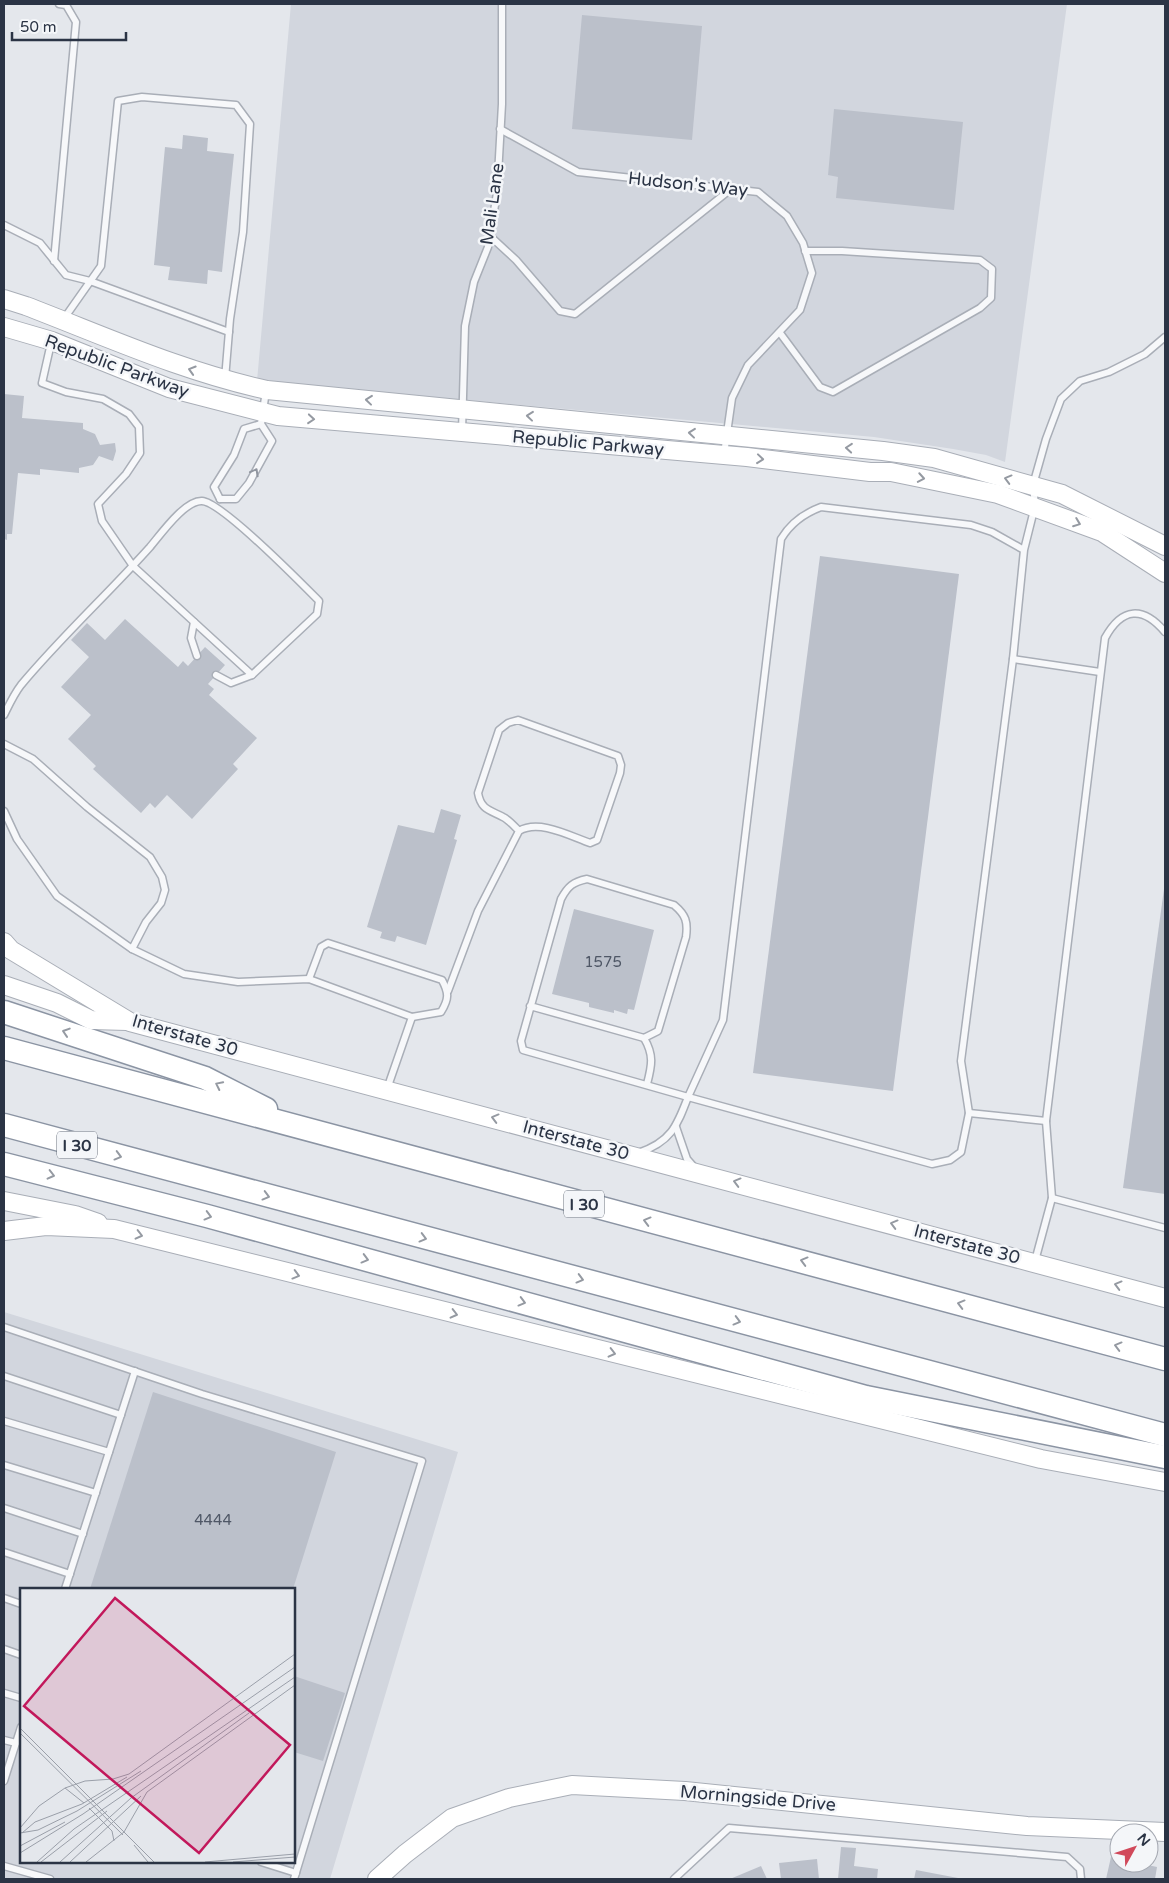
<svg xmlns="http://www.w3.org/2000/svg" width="1169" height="1883" font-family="'Varela Round',sans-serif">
  <rect width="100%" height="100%" fill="#e4e7ec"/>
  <g fill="#d2d6de" fill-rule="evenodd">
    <path d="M291 4H1067L1005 462 986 455 953 449 874 437 257 381Z"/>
    <path d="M4 1312 458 1452 330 1879H4ZM21 1589H294V1862H21Z"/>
  </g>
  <g fill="#bbc0ca">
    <path d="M582 15 702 26 692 140 572 129Z"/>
    <path d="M834 109 963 122 954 210 836 198 838 177 828 175Z"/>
    <path d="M183 135 208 138 207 151 234 154 222 272 208 270 207 284 168 280 170 267 154 265 165 147 182 149Z"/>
    <path d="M4 394 24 396 22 418 83 423V429L95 434 100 445 115 443 116 451 113 461 99 456 93 465 79 468V473L40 469V475L18 473 12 534H7V540L4 539Z"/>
    <path d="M820 556 959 574 893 1091 753 1073Z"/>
    <path d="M125 619 178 667 183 661 188 666 205 647 225 665 208 684 214 689 209 695 257 738 233 764 238 769 192 819 167 795 155 808 150 803 141 813 93 769 96 766 68 739 91 715 61 687 89 657 71 640 87 623 105 640Z"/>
    <path d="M441 809 461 815 454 839 457 840 426 945 397 936 395 942 380 938 382 932 367 927 398 825 434 833Z"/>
    <path d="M1164 889H1165V1194L1123 1188Z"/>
    <path d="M574 909 654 930 634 1010 628 1009 627 1014 614 1010V1013L589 1007V1003L552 994Z"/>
    <path d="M153 1392 336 1452 293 1589H90Z"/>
    <path d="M294 1676 345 1693 323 1761 294 1752Z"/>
    <path d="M841 1847 856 1848 854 1866 878 1869 877 1879H838Z"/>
    <path d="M1111 1857 1119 1859V1863H1138L1157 1867 1155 1879H1106Z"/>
    <path d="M817 1859 819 1879H781L779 1863Z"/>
    <path d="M761 1866 767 1879H730Z"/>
    <path d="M916 1870 958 1878V1879H914Z"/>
  </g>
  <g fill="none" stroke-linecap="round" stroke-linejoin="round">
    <g stroke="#a9aeb7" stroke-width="9">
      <g id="lane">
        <path d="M500 129 578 172 758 192 787 216 803 243 812 273 800 310 748 365 732 398 724 454"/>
        <path d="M4 225 40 243 66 275 90 281 229 332"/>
        <path d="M490 236 516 260 560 311 575 314 731 189"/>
        <path d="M54 261 76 22 66 5 59 4"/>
        <path d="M63 320 101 266 118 101 142 97 236 105 250 124 243 232 230 319 225 379"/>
        <path d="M780 333 820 387 833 392 980 308 991 298 992 269 980 260 842 251H805"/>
        <path d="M462 431 465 326 474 282 488 247 497 193 502 104V4"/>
        <path d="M220 499H236L249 483 272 441 261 424 266 391"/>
        <path d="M220 499 214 487 234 455 244 429 261 424"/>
        <path d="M1024 550 992 532 971 525 821 507C805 513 790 524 781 539L723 1020 688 1097 932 1164 950 1160 961 1152 969 1113 961 1061 1013 659 1024 550 1035 506 1033 485 1046 439 1061 399 1080 381 1109 372 1145 354 1165 337"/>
        <path d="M194 622 191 638 197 656"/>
        <path d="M1013 659 1100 672"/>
        <path d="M216 675 231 683 252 675"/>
        <path d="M4 715C9 705 14 694 21 685 61 637 108 594 150 547 161 534 185 500 202 501 222 502 302 584 319 601L317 614 252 675 133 566 102 521 98 504 126 474 140 453 139 427 129 414 103 399 66 392 42 383 51 343"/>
        <path d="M4 744 33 759 87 807 150 857 162 877 165 890 161 903 146 922 132 949"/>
        <path d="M4 811 17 839 57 896 132 949 184 974 238 982 309 979 412 1017 387 1089"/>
        <path d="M309 979 321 947 328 943 442 980C449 993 449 999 441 1012L412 1017"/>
        <path d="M448 991 478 911 519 831C539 819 570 836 590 843L597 840 620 773 621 765 618 756 518 720 508 723 499 730 478 793C481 810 490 810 503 817 509 820 514 826 519 831"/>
        <path d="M530 1006 644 1038 658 1031 686 937C688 922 686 915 674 905L587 879C573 882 568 886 561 899L521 1041 523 1050 688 1097C677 1126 671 1142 638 1153"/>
        <path d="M644 1038C654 1055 652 1065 647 1084"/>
        <path d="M969 1113 1046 1121"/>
        <path d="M676 1127 687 1159 694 1167"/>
        <path d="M1052 1198 1165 1228"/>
        <path d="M1035 1261 1052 1198 1046 1121 1105 638C1122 607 1143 606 1165 632"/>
        <path d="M4 1327 202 1394 422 1461 294 1879"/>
        <path d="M4 1376 121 1415"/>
        <path d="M4 1421 109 1452"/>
        <path d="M4 1465 96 1493"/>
        <path d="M4 1508 83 1534"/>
        <path d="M4 1552 70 1574"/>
        <path d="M65 1589 135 1371"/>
        <path d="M4 1598 21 1604"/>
        <path d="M4 1649 21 1655"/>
        <path d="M4 1693 21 1698"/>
        <path d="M4 1740 16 1743"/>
        <path d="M4 1781 21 1727"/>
        <path d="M261 1862 296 1873"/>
        <path d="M4 1866 50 1879"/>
        <path d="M674 1879 729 1828 1067 1857 1080 1869 1081 1879"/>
      </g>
    </g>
    <g stroke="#a9aeb7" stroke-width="20">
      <g id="secondary">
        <path d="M4 299 26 306C107 337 181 371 267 390L883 451 934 458 1062 494 1165 546"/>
        <path d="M4 327 52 341 169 388 278 416 747 457 870 472H891L998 494 1102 532 1165 573"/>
        <path d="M4 942 11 950 130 1022 1165 1298"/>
        <path d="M4 985 57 1003 91 1020 127 1021"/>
        <path d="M4 1201 75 1215 98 1223"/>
        <path d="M4 1231 46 1226 114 1229 1041 1459 1165 1482"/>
        <path d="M377 1879 405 1854 452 1818 509 1798 572 1785 685 1791 1027 1826 1165 1832"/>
      </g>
    </g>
    <g stroke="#8b94a3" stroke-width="25">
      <g id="highway">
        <path d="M4 1012 205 1078 266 1109"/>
        <path d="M4 1048 1165 1359"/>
        <path d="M4 1125 1165 1435"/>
        <path d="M4 1164 207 1216 866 1397 1165 1457"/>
      </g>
    </g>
    <use href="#lane" stroke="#f7f8fa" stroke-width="6"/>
    <use href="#secondary" stroke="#fff" stroke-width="18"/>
    <use href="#highway" stroke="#fff" stroke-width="22"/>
  </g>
  <defs><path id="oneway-chevron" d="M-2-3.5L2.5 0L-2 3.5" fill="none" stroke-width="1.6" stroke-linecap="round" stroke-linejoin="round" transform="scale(1.25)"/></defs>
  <g stroke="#959aa2">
    <use href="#oneway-chevron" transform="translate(192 370) rotate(-163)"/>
    <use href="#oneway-chevron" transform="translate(369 400) rotate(-174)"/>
    <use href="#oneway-chevron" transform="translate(530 416) rotate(-174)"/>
    <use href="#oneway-chevron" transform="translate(311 419) rotate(5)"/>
    <use href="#oneway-chevron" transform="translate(692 433) rotate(-174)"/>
    <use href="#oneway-chevron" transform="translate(849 448) rotate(-175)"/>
    <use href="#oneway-chevron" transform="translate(760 459) rotate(6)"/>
    <use href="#oneway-chevron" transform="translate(921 478) rotate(10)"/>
    <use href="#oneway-chevron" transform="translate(1008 479) rotate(-165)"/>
    <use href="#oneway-chevron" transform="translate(1077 523) rotate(21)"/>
    <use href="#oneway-chevron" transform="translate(66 1032) rotate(-162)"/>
    <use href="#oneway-chevron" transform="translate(219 1085) rotate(-154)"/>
    <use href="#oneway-chevron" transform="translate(495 1118) rotate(-165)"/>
    <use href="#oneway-chevron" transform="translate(118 1156) rotate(15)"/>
    <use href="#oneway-chevron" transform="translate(51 1175) rotate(14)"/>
    <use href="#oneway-chevron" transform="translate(737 1182) rotate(-165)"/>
    <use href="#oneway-chevron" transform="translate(266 1196) rotate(15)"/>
    <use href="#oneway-chevron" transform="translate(208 1216) rotate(15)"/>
    <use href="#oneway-chevron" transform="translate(647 1221) rotate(-165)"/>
    <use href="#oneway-chevron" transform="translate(894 1224) rotate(-165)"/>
    <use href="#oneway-chevron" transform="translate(139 1235) rotate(14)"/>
    <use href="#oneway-chevron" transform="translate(423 1238) rotate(15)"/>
    <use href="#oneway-chevron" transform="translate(365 1259) rotate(15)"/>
    <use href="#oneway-chevron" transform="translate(804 1261) rotate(-165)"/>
    <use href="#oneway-chevron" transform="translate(296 1275) rotate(15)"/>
    <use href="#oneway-chevron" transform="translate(580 1279) rotate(15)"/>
    <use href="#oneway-chevron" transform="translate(1118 1285) rotate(-165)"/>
    <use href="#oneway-chevron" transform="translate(522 1302) rotate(15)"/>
    <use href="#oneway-chevron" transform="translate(961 1304) rotate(-165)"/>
    <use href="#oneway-chevron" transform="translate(454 1314) rotate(14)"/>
    <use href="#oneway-chevron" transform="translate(737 1321) rotate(15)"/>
    <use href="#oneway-chevron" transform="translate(1118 1346) rotate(-165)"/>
    <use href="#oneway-chevron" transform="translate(612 1353) rotate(14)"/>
  </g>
  <use stroke="#9196a0" href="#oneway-chevron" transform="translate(255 472) rotate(-61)"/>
  <g text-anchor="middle" stroke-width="5" stroke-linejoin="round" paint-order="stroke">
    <g font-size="15" fill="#4f5766">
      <text x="603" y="967">1575</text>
      <text x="213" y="1525">4444</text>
    </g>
    <g fill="#f4f6f9" stroke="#676e7b" stroke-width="1">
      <rect x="57" y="1131.5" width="40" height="27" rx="4"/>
      <rect x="564" y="1190.5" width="40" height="27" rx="4"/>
    </g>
    <g font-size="16" font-weight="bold" fill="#2b3445">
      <text x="77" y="1151">I 30</text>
      <text x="584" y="1210">I 30</text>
    </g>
    <g font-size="18" fill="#2b3445" stroke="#f4f6f9">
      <text transform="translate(688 184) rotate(6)" y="6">Hudson's Way</text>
      <text transform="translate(492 204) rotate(-82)" y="6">Mali Lane</text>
      <text transform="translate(117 366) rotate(20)" y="6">Republic Parkway</text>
      <text transform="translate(588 443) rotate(5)" y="6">Republic Parkway</text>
      <text transform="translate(185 1035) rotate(16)" y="6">Interstate 30</text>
      <text transform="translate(576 1140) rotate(15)" y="6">Interstate 30</text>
      <text transform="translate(967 1244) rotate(15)" y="6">Interstate 30</text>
      <text transform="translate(758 1798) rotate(5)" y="6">Morningside Drive</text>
    </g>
  </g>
  <g transform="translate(20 1588)">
    <rect width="275" height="275" fill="#e4e7ec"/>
    <path fill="none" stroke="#9a9fa9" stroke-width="1" d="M0 140 134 274M0 145 103 247M45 200 64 215M69 220 92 243 94 253M0 240 19 218 45 200 65 193 93 191 109 186 275 66M0 245 18 242 57 223 121 183M2 245 15 234 62 216 107 189M114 257 128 274M0 258 45 234M0 265 63 226 275 79M17 274 54 241 275 89M21 274 87 223M40 274 111 210 229 125M50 274 121 208M66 274 104 244 127 204 275 97M185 274 275 266M213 274 275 269"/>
    <path fill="#c2185b" fill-opacity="0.15" stroke="#c2185b" stroke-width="2.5" d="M95 10 270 157 179 265 4 118Z"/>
    <rect width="275" height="275" fill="none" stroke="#2b3445" stroke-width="2.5"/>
  </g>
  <rect width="1169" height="1883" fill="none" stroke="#2b3445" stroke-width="10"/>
  <g transform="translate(1134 1848) rotate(50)"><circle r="24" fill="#f4f6f9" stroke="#a4a8b1"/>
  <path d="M0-4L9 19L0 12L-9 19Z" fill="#d1495b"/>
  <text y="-8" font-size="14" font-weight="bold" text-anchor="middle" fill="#2b3445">N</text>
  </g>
  <path d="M12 32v8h114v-8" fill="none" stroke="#2b3445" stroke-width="2.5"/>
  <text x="20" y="32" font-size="15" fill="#2b3445" stroke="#f4f6f9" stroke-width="4" paint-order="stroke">50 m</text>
</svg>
